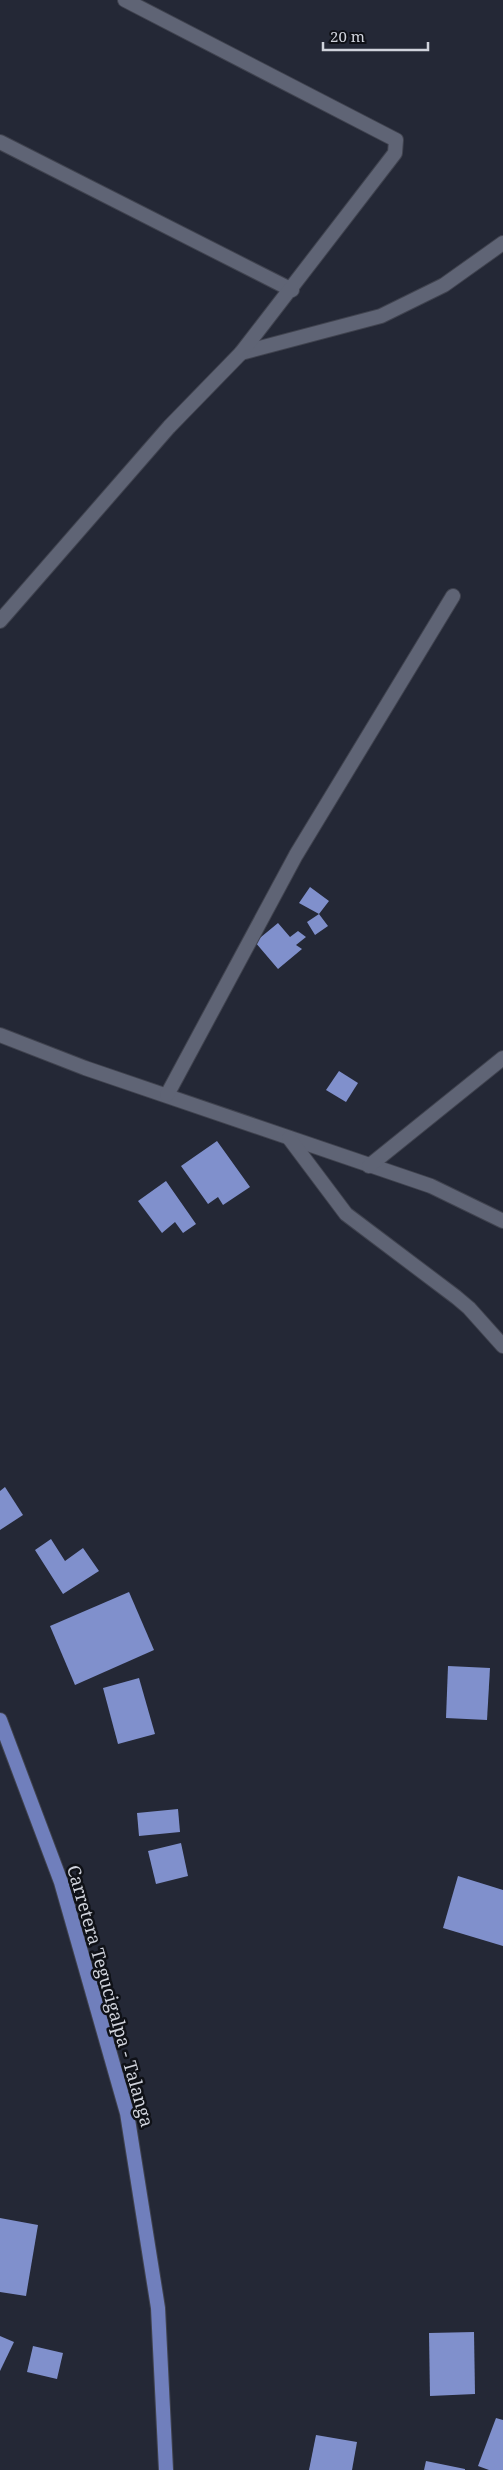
<svg xmlns="http://www.w3.org/2000/svg" width="503" height="2470" font-family="'Noto Serif',serif">
  <rect width="100%" height="100%" fill="#242836"/>
  <g fill="#8090cc">
    <path d="M310 887 329 901 319 914 328 926 315 935 307 922 319 914 299 903Z"/>
    <path d="M278 923 290 937 298 931 306 937 296 945 302 949 278 969 255 942Z"/>
    <path d="M339 1071 358 1083 346 1102 326 1090Z"/>
    <path d="M217 1141 250 1187 223 1205 218 1197 208 1204 181 1166Z"/>
    <path d="M166 1181 196 1224 183 1233 175 1222 162 1233 138 1201Z"/>
    <path d="M5 1487 23 1515 0 1530V1491Z"/>
    <path d="M51 1539 65 1561 83 1548 99 1571 63 1594 35 1550Z"/>
    <path d="M129 1592 154 1650 75 1685 50 1626Z"/>
    <path d="M448 1666 490 1668 487 1720 446 1718Z"/>
    <path d="M139 1678 155 1734 118 1744 103 1688Z"/>
    <path d="M178 1809 180 1832 139 1836 137 1813Z"/>
    <path d="M181 1843 188 1876 156 1884 148 1851Z"/>
    <path d="M458 1876 503 1890V1946L443 1928Z"/>
    <path d="M0 2218 38 2225 26 2296 0 2292Z"/>
    <path d="M474 2332 475 2394 430 2396 429 2333Z"/>
    <path d="M0 2336 14 2342 0 2371Z"/>
    <path d="M33 2346 63 2353 57 2379 27 2372Z"/>
    <path d="M496 2418 503 2420V2470H489L478 2466Z"/>
    <path d="M316 2435 357 2442 352 2470H309Z"/>
    <path d="M426 2461 465 2469V2470H424Z"/>
  </g>
  <g fill="none" stroke-linecap="round" stroke-linejoin="round">
    <g stroke="#40434f" stroke-width="16">
      <g id="minor">
        <path d="M0 142 292 290"/>
        <path d="M241 353 381 316 444 285 503 243"/>
        <path d="M0 621 169 427 241 353 395 153 396 140 125 0"/>
        <path d="M0 1035 85 1068 431 1186 503 1221"/>
        <path d="M167 1095 296 855 453 596"/>
        <path d="M289 1138 346 1214 456 1297 469 1308 503 1346"/>
        <path d="M369 1166 503 1058"/>
      </g>
    </g>
    <g stroke="#40434f" stroke-width="16">
      <path id="primary" d="M0 1720 61 1882 127 2113 158 2308 166 2470"/>
    </g>
    <use href="#minor" stroke="#5f6475" stroke-width="14"/>
    <use href="#primary" stroke="#707fbc" stroke-width="14"/>
  </g>
  <g text-anchor="middle" stroke-width="5" stroke-linejoin="round" paint-order="stroke">
    <g font-size="18" fill="#d0d3dc" stroke="#0f1117">
      <text transform="translate(110 1996) rotate(74)" y="6">Carretera Tegucigalpa - Talanga</text>
    </g>
  </g>
  <path d="M323 42v8h105v-8" fill="none" stroke="#d0d3dc" stroke-width="2.5"/>
  <text x="330" y="42" font-size="15" fill="#d0d3dc" stroke="#0f1117" stroke-width="4" paint-order="stroke">20 m</text>
</svg>
